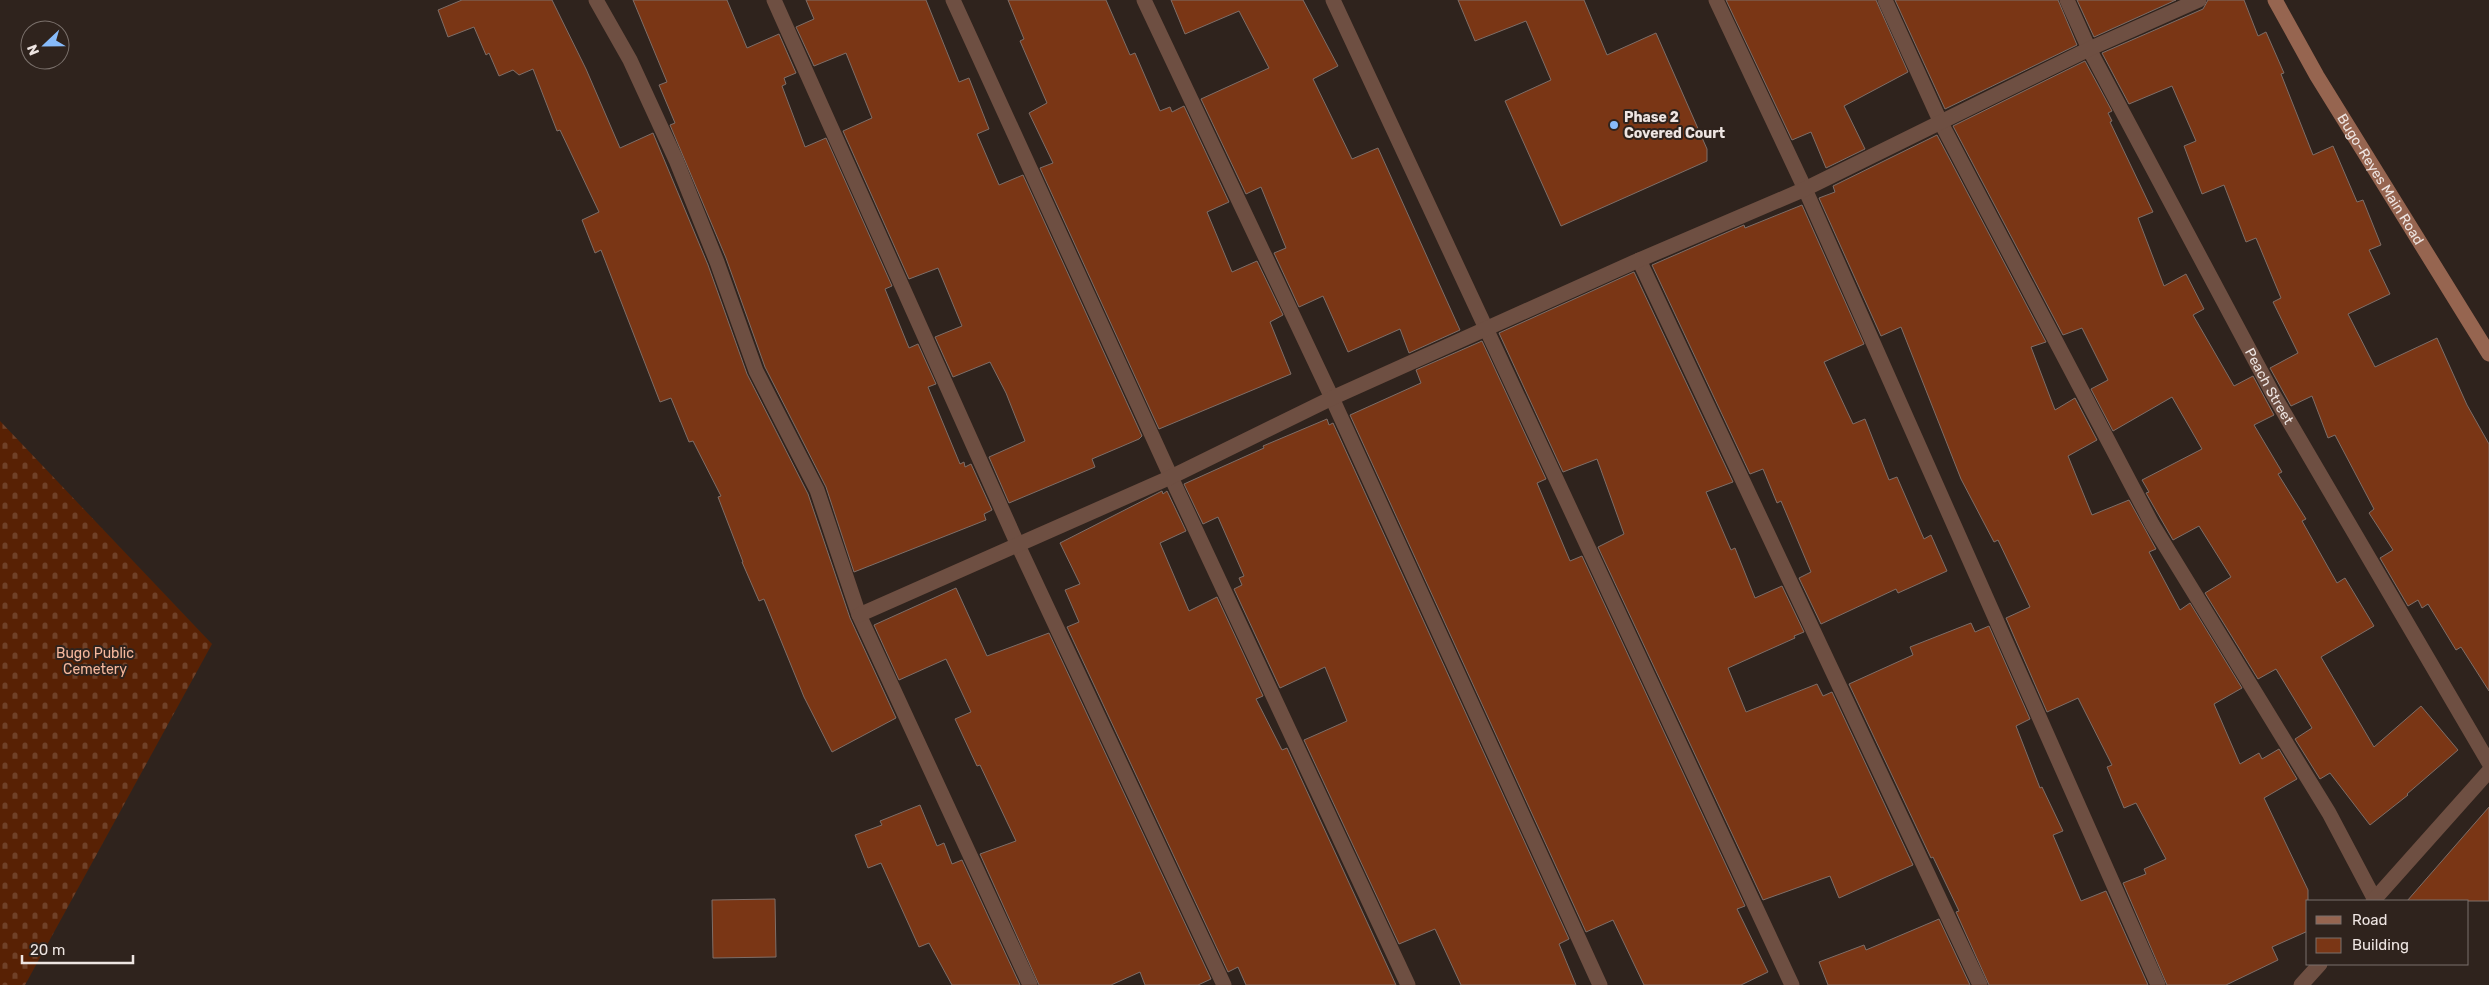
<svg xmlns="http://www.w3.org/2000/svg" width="2489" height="985" font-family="Rubik,sans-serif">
  <defs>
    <pattern id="cemetery-stones" width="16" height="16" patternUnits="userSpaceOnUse" patternTransform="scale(1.25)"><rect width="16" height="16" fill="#582104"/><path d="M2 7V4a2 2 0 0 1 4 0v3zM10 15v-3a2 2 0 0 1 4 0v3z" fill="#704128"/></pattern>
  </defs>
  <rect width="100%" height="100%" fill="#2f231d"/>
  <path fill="url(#cemetery-stones)" d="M0 421 212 644 25 985H0Z"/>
  <g fill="#7a3615" stroke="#7e6e68">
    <path d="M462 0H552L586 69 620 148 653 133 708 265 747 374 808 494 850 618 896 718 832 752 804 697 764 599 759 601 742 562H743L718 497 721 496 693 441 689 442 671 398 660 402 601 250 595 253 582 220 599 212 560 130 557 131 533 69 519 75 513 70 499 76 489 53 486 55 474 27 448 37 438 10Z"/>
    <path d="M633 0H727L747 48 779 34 796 73 784 78 786 84 782 86 805 147 826 138 892 286 885 289 909 348 918 344 936 384 928 387 960 464 964 462 965 467 971 464 992 510 984 514 986 520 854 572 826 487 765 367 726 258 670 125 675 123 659 85 667 82Z"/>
    <path d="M806 0H926L959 82 969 78 989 129 977 134 999 185 1023 175 1142 436 1139 439 1092 459 1095 467 1009 503 989 457 1025 441 1006 393 990 362 953 377 935 337 962 326 938 268 909 279 843 131 872 118 846 53 814 66 796 27 814 19Z"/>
    <path d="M1008 0H1106L1130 55 1135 53 1160 111 1170 107 1172 112 1184 106 1229 202 1207 212 1232 272 1257 261 1283 315 1270 322 1291 374 1159 429 1040 168 1053 163 1029 113 1047 103 1020 41 1024 39Z"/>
    <path d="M1171 0H1303L1338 66 1313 79 1352 159 1378 148 1460 330 1409 353 1400 329 1348 352 1323 296 1299 307 1274 253 1286 248 1261 187 1246 194 1201 99 1269 68 1239 11 1185 34Z"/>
    <path d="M1458 0H1584L1607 55 1656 33 1707 149V161L1561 226 1505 101 1551 80 1526 21 1475 41Z"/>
    <path d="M1726 0H1876L1908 72 1844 106 1865 149 1826 168 1811 132 1792 140Z"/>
    <path d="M1895 0H2058L2077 45 1945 109Z"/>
    <path d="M2077 0H2176L2094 37Z"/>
    <path d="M2208 0H2244L2258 36 2266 32 2284 73 2281 74 2313 155 2333 146 2357 202 2363 200 2381 245 2369 250 2390 294 2348 314 2375 367 2437 338 2467 405 2489 444V691L2461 647 2456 650 2428 604 2422 608 2418 600 2408 606 2380 558 2393 550 2369 513 2374 509 2335 435 2328 438 2312 396 2291 406 2270 368 2298 353 2273 302 2281 298 2256 238 2246 242 2224 185 2202 194 2184 146 2196 141 2172 86 2129 104 2102 53 2203 9Z"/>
    <path d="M2085 61 2112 111 2108 113 2112 121 2110 122 2153 212 2138 218 2164 286 2186 274 2204 309 2193 315 2234 386 2253 376 2274 415 2254 425 2282 472 2278 474 2306 519 2302 521 2337 583 2345 578 2374 626 2321 657 2374 747 2421 706 2458 750 2407 794 2408 795 2370 825 2330 773 2320 779 2295 739 2312 728 2276 669 2258 679 2205 593 2231 577 2199 526 2173 540 2146 493 2149 492 2142 480 2202 449 2172 397 2113 431 2091 389 2108 380 2082 328 2063 335 1953 126Z"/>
    <path d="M1937 135 2046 342 2031 347 2055 410 2075 398 2097 440 2068 456 2092 515 2129 500 2156 549 2149 552 2180 610 2190 603 2242 688 2214 704 2240 764 2259 753 2262 759 2279 749 2297 779 2264 798 2308 890V931L2272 947 2278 960 2226 985H2167L2123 883 2146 874 2144 869 2166 859 2136 803 2124 808 2107 767 2112 765 2078 698 2047 712 2006 618 2030 607 1998 540 1994 542 1961 479 1901 327 1881 336 1819 198 1835 192 1833 186Z"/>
    <path d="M1802 205 1864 344 1824 362 1853 424 1865 419 1889 480 1897 477 1924 539 1931 535 1947 571 1898 593 1896 589 1821 624 1799 578 1811 572 1781 501 1777 503 1763 469 1750 474 1652 265 1744 225 1745 228Z"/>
    <path d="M1634 272 1733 482 1706 492 1731 550 1735 548 1755 598 1782 586 1804 632 1794 636 1795 638 1728 668 1746 712 1817 684 1823 696 1832 692 1913 865 1839 898 1830 876 1763 900 1598 547 1624 534 1597 459 1563 472 1499 333Z"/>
    <path d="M1482 341 1546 479 1537 483 1570 561 1582 556 1745 906 1737 909 1768 972 1741 985H1644L1613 920 1586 932 1350 415 1421 383 1416 370Z"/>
    <path d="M1327 419 1329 425 1333 423 1569 939 1559 944 1576 985H1461L1435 929 1399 944 1304 740 1347 721 1325 667 1280 688 1234 589 1242 585 1239 578 1244 576 1218 517 1203 524 1184 484 1264 448 1263 446Z"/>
    <path d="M1162 491 1163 494 1167 491 1186 531 1160 543 1189 611 1217 597 1263 696 1256 699 1282 750 1287 748 1396 985H1246L1238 967 1228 972 1067 627 1079 622 1065 590 1080 584 1060 543Z"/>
    <path d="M956 588 987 656 1049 633 1211 979 1198 985H1145L1140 972 1111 985H1039L980 854 1016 841 980 765 977 766 955 719 971 712 946 659 899 680 874 625Z"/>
    <path d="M1971 623 1975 632 1989 626 2030 719 2016 726 2040 788 2042 787 2063 831 2053 835 2081 901 2106 891 2148 985H1989L1956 912 1959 911 1933 857 1931 858 1849 684 1913 655 1910 647Z"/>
    <path d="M920 805 937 846 944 843 952 864 962 860 1020 985H952L929 943 919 947 881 863 868 868 855 835 882 825 880 821Z"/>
    <path d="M2489 807V901H2407Z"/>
    <path d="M775 899 776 957 713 958 712 900Z"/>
    <path d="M1939 919 1970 985H1828L1819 962 1864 945 1866 950Z"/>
  </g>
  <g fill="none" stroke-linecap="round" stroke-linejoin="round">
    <g stroke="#6e4f42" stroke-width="15">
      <path d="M596 0 630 60 676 160 717 262 756 371 817 490 859 615 1030 985"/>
      <path d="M774 0 1017 543 1224 985"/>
      <path d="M953 0 1171 477 1408 985"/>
      <path d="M1144 0 1332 398 1600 985"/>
      <path d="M1333 0 1792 985"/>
      <path d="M1716 0 1805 189 2158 985"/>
      <path d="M1885 0 1941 123 2152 524 2329 813 2375 900"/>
      <path id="s1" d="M2067 0 2089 49 2273 394 2489 763"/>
      <path d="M1639 260 1980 985"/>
      <path d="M859 615 1171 477 1332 398 1639 260 1805 189 2089 49 2199 0"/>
      <path d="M2373 901 2489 771"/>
      <path d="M2301 985 2320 964"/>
    </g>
    <path stroke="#966550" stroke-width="15" id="s2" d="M2275 0 2317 76 2489 354"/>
  </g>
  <circle fill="#87bbfb" stroke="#2f231d" stroke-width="2" cx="1614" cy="125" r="5"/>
  <g text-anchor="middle" stroke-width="4" stroke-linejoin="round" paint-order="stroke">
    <g font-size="14" font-weight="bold" fill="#eee5e2" stroke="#2f231d" text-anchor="start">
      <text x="1624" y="122">Phase 2<tspan x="1624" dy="16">Covered Court</tspan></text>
    </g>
    <g font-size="14" fill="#eee5e2" stroke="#2f231d">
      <text dy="5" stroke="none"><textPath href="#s2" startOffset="208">Bugo-Reyes Main Road</textPath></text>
      <text dy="5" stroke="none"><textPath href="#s1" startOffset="436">Peach Street</textPath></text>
    </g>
    <g font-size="14" fill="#f6b89d" stroke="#2f231d">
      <text x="95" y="658">Bugo Public<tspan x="95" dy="16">Cemetery</tspan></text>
    </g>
  </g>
  <rect x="2306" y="900" width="162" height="65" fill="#2f231d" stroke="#7b716c"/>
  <rect x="2316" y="916" width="25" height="8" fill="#966550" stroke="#7b716c"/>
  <text x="2352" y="925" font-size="15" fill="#eee5e2">Road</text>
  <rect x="2316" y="938" width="25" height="15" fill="#7a3615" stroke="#7b716c"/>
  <text x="2352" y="950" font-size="15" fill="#eee5e2">Building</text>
  <g transform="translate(45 45) rotate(248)"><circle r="24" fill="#2f231d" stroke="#7b716c"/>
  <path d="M0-4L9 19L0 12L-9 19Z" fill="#87bbfb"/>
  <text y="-8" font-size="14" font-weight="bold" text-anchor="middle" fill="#eee5e2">N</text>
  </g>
  <path d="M22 955v8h111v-8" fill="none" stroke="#eee5e2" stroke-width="2.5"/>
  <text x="30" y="955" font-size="15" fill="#eee5e2" stroke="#2f231d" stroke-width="4" paint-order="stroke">20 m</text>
</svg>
